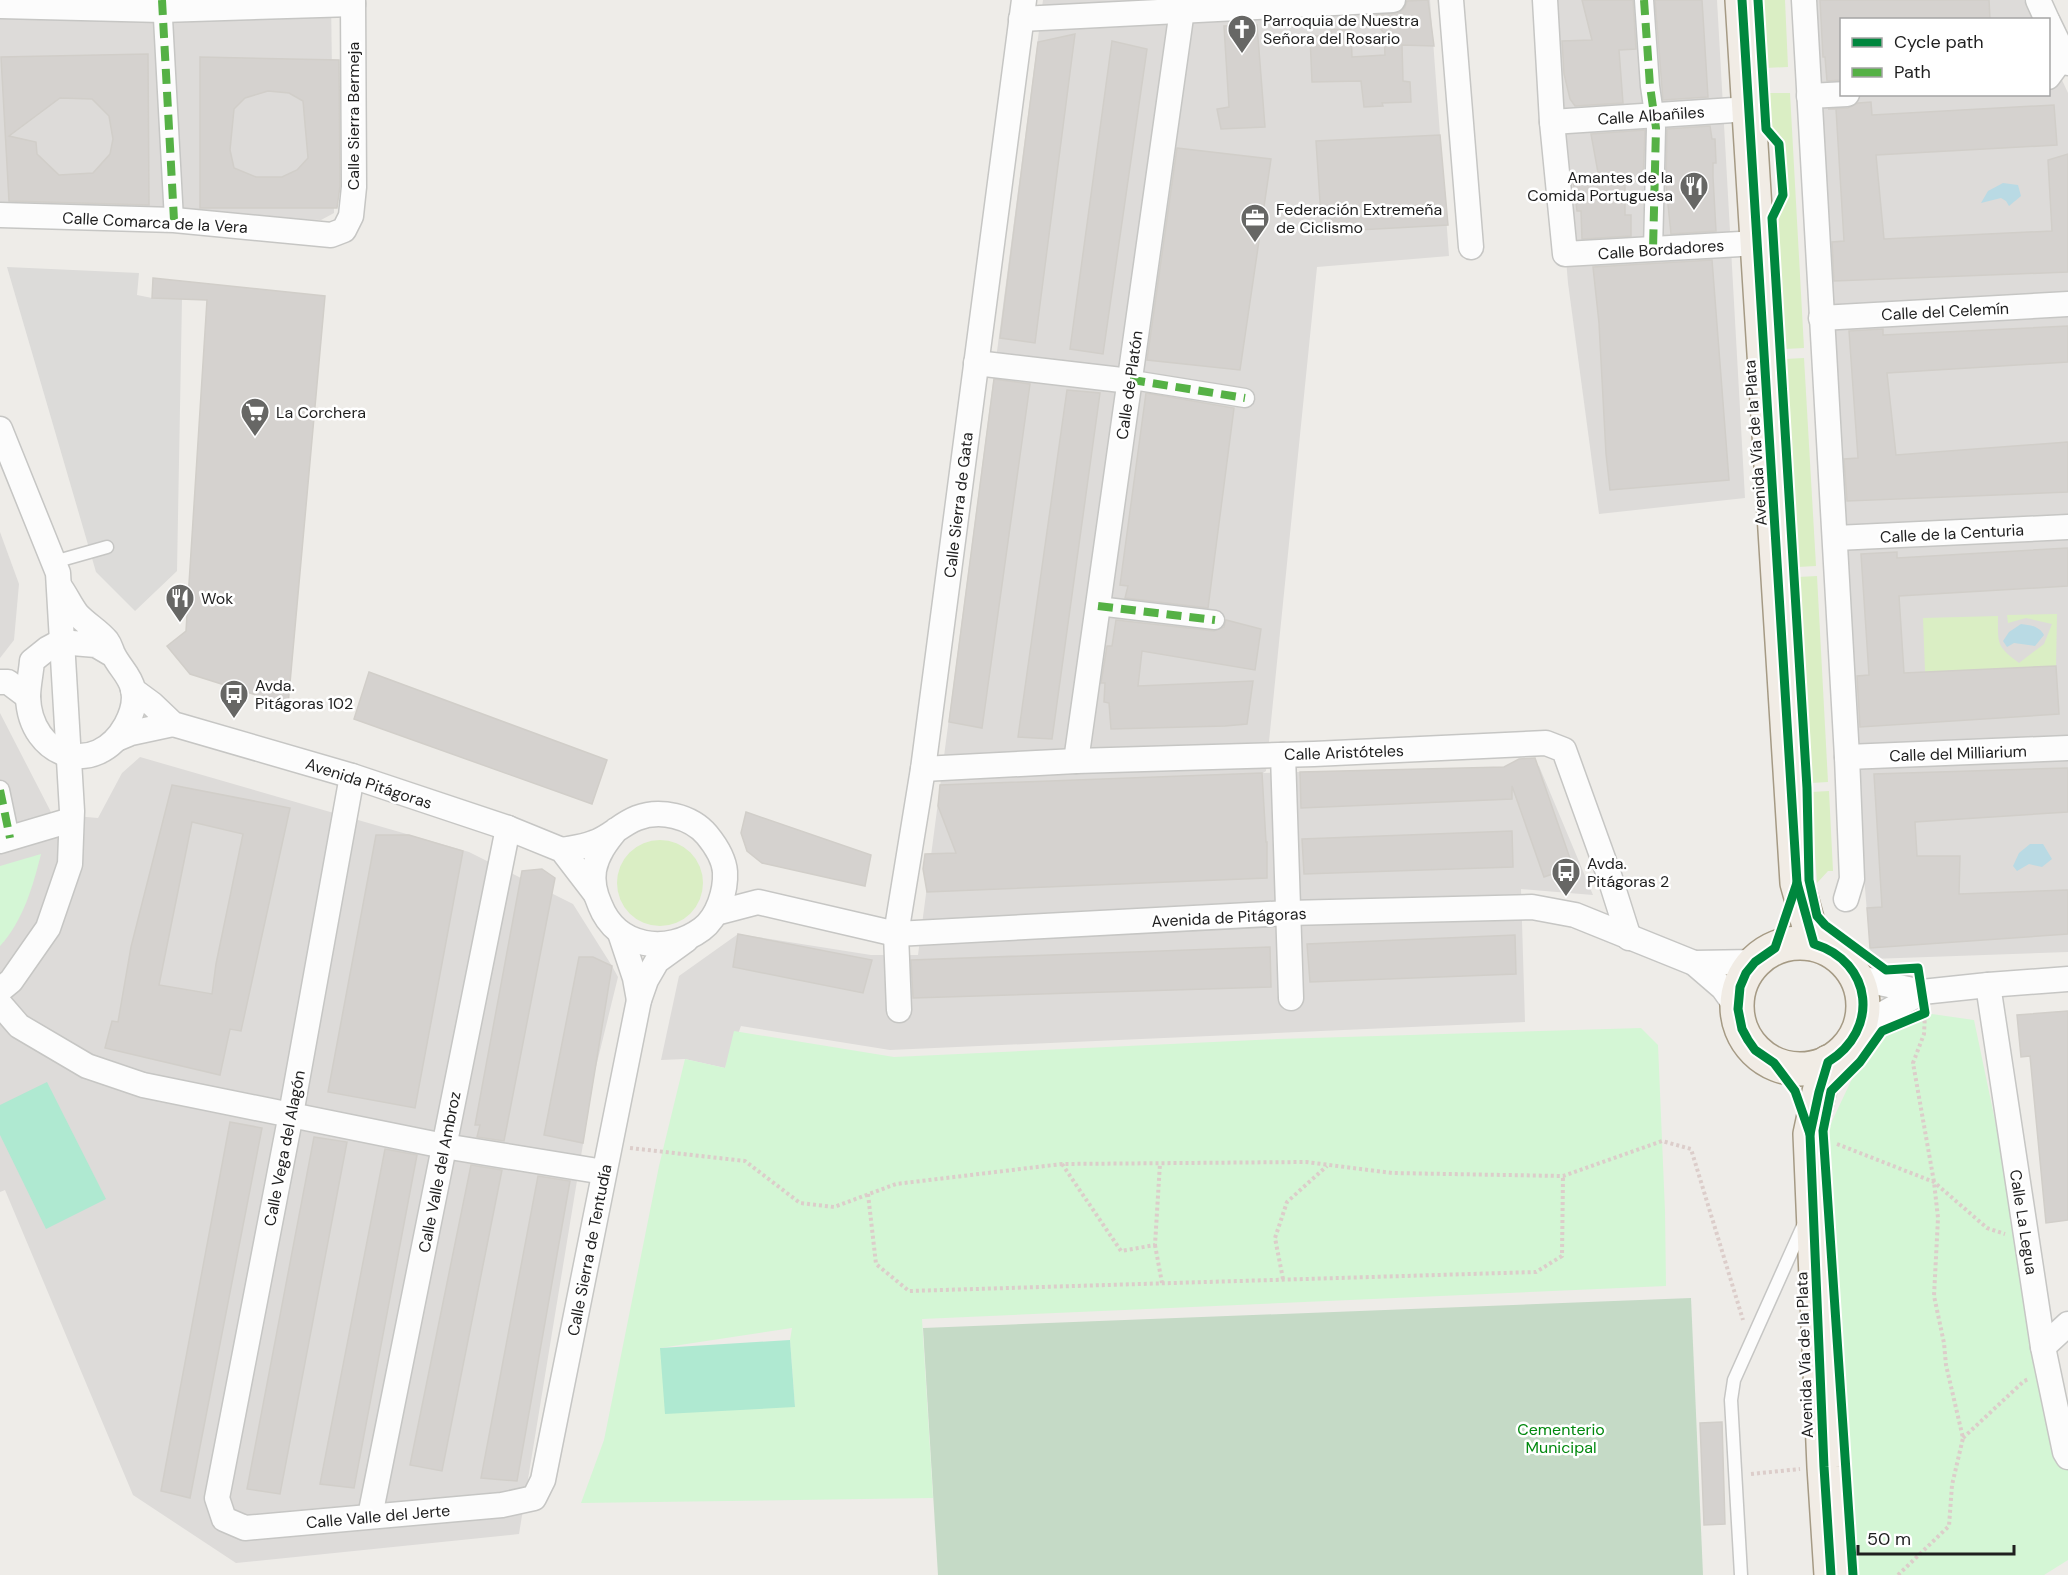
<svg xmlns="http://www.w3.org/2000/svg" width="2068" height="1575" font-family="'DM Sans',sans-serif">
  <rect width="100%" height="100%" fill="#eeece8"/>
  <g fill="#dddbd9">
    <path d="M0 0H331L334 213 321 220 0 209Z"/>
    <path d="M1043 0H1430L1449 256 1317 267 1266 771 1263 773 1539 766 1593 895 1521 889 1525 1022 890 1050 741 1026 725 1068 685 1059 661 1060 679 976 738 934 871 955H918Z"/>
    <path d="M1544 0H1717L1745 498 1599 514 1568 283Z"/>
    <path d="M1817 0H2024L2033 19 1842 20V94H2048L2049 52 2068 93V952L1871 959 1853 747Z"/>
    <path d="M0 532 19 584 14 640 0 658Z"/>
    <path d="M0 713 52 814 98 818 122 773 140 757 469 852 573 904 612 966 618 977 595 1071 519 1534 236 1563 133 1495 5 1190 0 1192Z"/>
  </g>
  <path fill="#dcdbd9" d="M7 267 139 273 137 295 152 298 182 299 177 571 135 611 96 572Z"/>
  <g fill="#daeec4">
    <path d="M1762 0H1785L1788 67 1765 68Z"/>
    <path d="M1768 93H1790L1804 348 1785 349 1776 217 1787 194 1783 143 1770 127Z"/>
    <path d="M1804 358 1816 566 1798 567 1785 359Z"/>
    <path d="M1817 576 1828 782 1811 783 1798 577Z"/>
    <path d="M2057 614 2056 666 1925 672 1923 618 1998 616C1998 644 1996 646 2019 663L2044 644 2052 624 2026 618 2008 623 2007 615Z"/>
    <path d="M1829 791 1833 871H1828L1817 883 1811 792Z"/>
    <circle cx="660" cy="883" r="43"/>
  </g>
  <path fill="#c5dac6" d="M1691 1298 1703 1575H938L923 1328Z"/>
  <g fill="#d4f6d5" fill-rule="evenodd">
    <path d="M41 854C33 886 23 921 0 946V866Z"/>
    <path d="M1925 1013 1974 1020 2057 1417 2068 1438V1560L2044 1575H1853L1824 1138 1860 1062 1882 1031Z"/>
    <path d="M1641 1028 1658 1045 1665 1211 1666 1286 922 1319 933 1498 581 1503 604 1440 659 1166 685 1059 725 1068 734 1031 894 1057 1278 1039ZM792 1328 790 1340 795 1407 660 1348Z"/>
  </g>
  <g fill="#afe9d1">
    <path d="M47 1082 106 1199 46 1229 0 1135V1105Z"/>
    <path d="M790 1340 795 1407 665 1414 660 1348Z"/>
  </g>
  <g fill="#b9dae4">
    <path d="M2003 183 2018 185 2021 196 2009 206 2006 201 2001 198 1981 203 1988 191Z"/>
    <path d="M2021 624C2030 625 2039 626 2044 635L2035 646 2014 643 2007 647 2003 641 2009 632Z"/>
    <path d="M2030 844H2043L2052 859 2042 867 2029 864 2017 871 2013 866 2019 853Z"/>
  </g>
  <g fill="#d5d2cf" stroke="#d1cec9" stroke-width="1.5" fill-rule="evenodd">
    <path d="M1428 0 1434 46 1402 45 1403 81 1410 82 1411 102 1382 103 1383 106 1364 107 1361 81 1312 82 1310 36H1332L1331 29 1351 30 1352 57 1385 55 1384 33 1377 25V15L1400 12 1405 7 1407 1Z"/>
    <path d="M1582 0H1633L1636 49 1619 50 1623 103 1575 106 1570 99 1564 74 1562 41 1592 40Z"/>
    <path d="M1655 0H1702L1708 97 1663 100Z"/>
    <path d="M1820 0H1989L1990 20H1842V80L1827 81 1825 57H1823Z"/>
    <path d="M1257 25 1265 127 1221 129 1217 109 1229 107 1224 26Z"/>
    <path d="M1075 34 1035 343 1000 338 1038 42Z"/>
    <path d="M1112 41 1147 49 1103 354 1070 349Z"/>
    <path d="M148 54 149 205 9 201 1 57ZM60 98 92 99 109 116 113 139 110 154 93 173 59 175 37 154 36 142 9 136Z"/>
    <path d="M200 57 339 60 340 186 337 208H200ZM268 91 289 93 303 101 308 158 297 170 282 177H256L234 168 230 150 234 109 245 98Z"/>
    <path d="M1871 102 1872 115 2054 105 2057 145 1876 155 1884 239 2052 231 2048 160 2068 154V272L1834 281 1832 242 1844 241 1836 109H1828L1848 108 1858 103Z"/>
    <path d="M1710 126 1712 139H1715L1716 163H1713V177L1716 231 1671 234 1666 185 1667 129Z"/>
    <path d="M1645 130 1643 181H1625V215H1631V236L1582 239 1581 211H1577L1573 180 1599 178 1591 134Z"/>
    <path d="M1440 135 1448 225 1322 232 1316 141Z"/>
    <path d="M1177 148 1271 159 1240 370 1147 360Z"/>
    <path d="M1712 260 1729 480 1610 490 1606 454 1599 323 1593 267Z"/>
    <path d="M153 278 325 296 288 705 190 674 167 646 186 631 207 300 152 298Z"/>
    <path d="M2068 326V362L1887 373 1896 455 2068 442V492L1847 501 1844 459 1858 458 1849 331 1883 329V335Z"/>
    <path d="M994 379 1030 384 982 728 949 722Z"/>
    <path d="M1067 390 1100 393 1052 739 1018 737Z"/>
    <path d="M1146 393 1234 408 1208 608 1125 598 1128 586 1120 585Z"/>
    <path d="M2068 548V586L1899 596 1904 673 2056 666 2059 714 1860 727 1857 676 1869 675 1861 554 1897 552V558Z"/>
    <path d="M1116 620 1214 631 1224 627 1226 620 1261 629 1255 670 1142 651 1138 686 1253 681 1247 724 1225 726 1111 729 1109 703 1104 702 1105 683H1101L1107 646H1112Z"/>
    <path d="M369 672 607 760 592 804 354 719Z"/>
    <path d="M1535 758 1573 867 1544 877 1512 786V799L1301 808 1300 772 1504 767 1519 759Z"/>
    <path d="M2068 768V812L1915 822 1917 856H1960L1959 894 2068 890V934L1870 948 1867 908 1882 907 1874 774Z"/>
    <path d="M1262 773 1266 842H1267V878L927 892 923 869 925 854 956 853 938 806 940 785Z"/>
    <path d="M172 785 290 808 241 1031 230 1029 220 1075 105 1048 112 1021 118 1022 131 947ZM192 822 243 834 216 964 212 994 159 985Z"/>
    <path d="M746 812 871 855 865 886 762 863 747 851 741 833Z"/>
    <path d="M1512 831 1513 867 1304 874 1302 839Z"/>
    <path d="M376 835H409L463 851 415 1108 328 1092Z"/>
    <path d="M542 869 555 878 504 1141 477 1137 480 1125H475L522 871Z"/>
    <path d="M738 934 872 960 863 993 733 967Z"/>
    <path d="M1515 935 1516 974 1310 982 1307 944Z"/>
    <path d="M1270 947 1271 987 913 998 911 960Z"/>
    <path d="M579 957H593L612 966 583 1143 544 1135Z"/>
    <path d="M2068 1011V1220L2046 1223 2030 1056 2021 1057 2017 1015Z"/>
    <path d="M230 1122 262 1128 190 1498 161 1491Z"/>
    <path d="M314 1137 347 1142 280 1494 247 1489Z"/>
    <path d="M385 1149 417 1155 354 1488 320 1484Z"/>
    <path d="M471 1165 502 1170 442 1471 410 1465Z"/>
    <path d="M538 1176 570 1181 517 1481 481 1478Z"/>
    <path d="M1722 1422 1725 1524 1704 1525 1700 1423Z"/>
  </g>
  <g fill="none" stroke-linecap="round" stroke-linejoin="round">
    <g stroke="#c6c6c4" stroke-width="15">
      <g id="service">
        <path d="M54 562 107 547"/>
        <path d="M1741 1575 1731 1400 1734 1380 1803 1226 1806 1225"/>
      </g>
    </g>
    <g stroke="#c6c6c4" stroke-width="21">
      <g id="pedestrian">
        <path d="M162 0 174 220"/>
        <path d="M1644 0 1650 86 1656 128 1653 250"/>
        <path d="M1130 381H1139L1245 398"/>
        <path d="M1098 606 1215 620"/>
        <path d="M0 790 10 838"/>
      </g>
    </g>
    <g stroke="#c6c6c4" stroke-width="27">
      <g id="minor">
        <path d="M1451 0 1471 247"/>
        <path d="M1545 0 1552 122 1565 254 1758 243"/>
        <path d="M1804 0 1847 757 1852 879 1846 899"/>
        <path d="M2038 0 2047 20"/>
        <path d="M0 6 162 10 353 4"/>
        <path d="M1021 19 1393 0"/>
        <path d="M2048 22 2068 63"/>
        <path d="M2048 77 2064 55"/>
        <path d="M1809 96 1847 94"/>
        <path d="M1552 122 1749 109"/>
        <path d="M0 215 174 220 331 235 344 230 351 216 354 187 353 0"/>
        <path d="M1821 318 2068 304"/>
        <path d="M976 363 1130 381"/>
        <path d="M0 429 58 573 72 811 70 864 48 928 11 981 0 990"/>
        <path d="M1836 538 2068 527"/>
        <path d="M60 587C66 595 70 605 77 614 86 624 99 631 107 641 110 645 111 650 113 654 119 667 130 675 133 689 136 702 132 714 126 725 96 779 30 758 28 697 28 686 31 673 32 661L47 649 60 642 96 645 113 655"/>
        <path d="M0 682H8L28 697"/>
        <path d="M133 690 152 704 173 724 352 776 508 828 562 850 595 893"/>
        <path d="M119 738 131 733 173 724"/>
        <path d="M1283 755 1291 998"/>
        <path d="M1847 757 2068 748"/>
        <path d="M1076 761 1182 10"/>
        <path d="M923 769 1076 761 1314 754 1546 743 1564 750 1609 875 1629 938"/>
        <path d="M352 776 291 1114 217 1498 224 1519 245 1528 502 1505 534 1498 543 1480 639 1000 646 980 657 961 686 940"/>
        <path d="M0 841 71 820"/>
        <path d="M562 850C572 848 583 847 593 843 609 838 621 824 637 818 660 809 691 816 707 835 716 846 724 858 725 872 726 891 718 917 702 929 667 955 617 948 600 905 595 894 592 882 594 870 597 854 606 842 616 830"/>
        <path d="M716 913 758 902 896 934 1288 913 1532 907 1575 915 1694 963 1723 988 1738 1009"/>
        <path d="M620 933 635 978 639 1000"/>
        <path d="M1694 963 1755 962"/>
        <path d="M1856 976 1875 982 1922 992 1988 985 2068 979"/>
        <path d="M1988 985 2043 1347 2065 1452 2068 1457"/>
        <path d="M0 1004 19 1026 87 1066 143 1085 444 1146 604 1172"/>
        <path d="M899 1010 896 934 923 769 1024 0"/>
        <path d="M1859 1029 1881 1015 1922 992"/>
        <path d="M2043 1347 2068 1324"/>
        <path d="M370 1516 508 828"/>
      </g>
    </g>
    <g stroke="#a59a84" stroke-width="36">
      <g id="primary">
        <path d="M1742 0 1797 883 1814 944"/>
        <circle cx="1800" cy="1006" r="63"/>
        <path d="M1828 1062 1819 1092 1810 1134 1824 1467 1831 1575"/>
      </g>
    </g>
    <g stroke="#dccdca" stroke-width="4" stroke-dasharray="3 3" stroke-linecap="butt">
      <path d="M1838 934 1866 955"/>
      <path d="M1853 1069 1869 1049"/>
      <path d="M1837 1144 1934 1182 1987 1228 2005 1234"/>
      <path d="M630 1148 745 1161 800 1203 834 1207 896 1184 1062 1164 1306 1162 1392 1173 1563 1176 1662 1141 1691 1149 1743 1320"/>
      <path d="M1062 1164 1121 1251 1155 1245 1160 1163"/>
      <path d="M868 1194 876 1264 909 1291 1536 1272 1562 1256 1563 1176"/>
      <path d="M1155 1245 1162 1283"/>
      <path d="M1283 1279 1275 1238 1287 1202 1327 1166"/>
      <path d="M1963 1438 2024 1381 2029 1379"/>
      <path d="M1751 1474 1800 1469"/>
      <path d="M1898 1575 1949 1526 1952 1485 1963 1438 1946 1365 1944 1343 1934 1296 1938 1218 1934 1182 1913 1063 1924 1034 1925 1014"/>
    </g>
    <use href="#service" stroke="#fcfcfc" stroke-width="12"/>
    <use href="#pedestrian" stroke="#fcfcfc" stroke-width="18"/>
    <use href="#minor" stroke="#fcfcfc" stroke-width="24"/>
    <use href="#primary" stroke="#f1ece5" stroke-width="33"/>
    <g stroke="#55b145" stroke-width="8" stroke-dasharray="15 8" stroke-linecap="butt">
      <path d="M162 0 174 220"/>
      <path d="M1644 0 1650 86 1656 128 1653 250"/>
      <path d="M1130 381H1139L1245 398"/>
      <path d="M1098 606 1215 620"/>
      <path d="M0 790 10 838"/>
    </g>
    <g stroke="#fff" stroke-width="13">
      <g id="cycleway">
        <path d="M1742 0 1797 883 1814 944C1873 962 1880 1030 1828 1062L1819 1092 1810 1134 1824 1467 1831 1575"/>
        <path d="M1758 0 1766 129 1779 144 1783 195 1772 218 1807 788 1809 880 1817 916 1825 925 1886 970 1918 968 1925 1013 1882 1031 1860 1062 1831 1091 1823 1131 1853 1575"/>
        <path d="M1797 883 1775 948 1755 962 1746 973 1740 987 1738 1009 1742 1029 1748 1040 1755 1050 1774 1063 1795 1091 1810 1134"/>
      </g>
    </g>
    <use href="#cycleway" stroke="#00873e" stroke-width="9"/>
  </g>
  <defs>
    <g id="church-pin" transform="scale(1.5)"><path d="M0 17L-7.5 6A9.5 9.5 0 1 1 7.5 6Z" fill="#676765" stroke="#fff"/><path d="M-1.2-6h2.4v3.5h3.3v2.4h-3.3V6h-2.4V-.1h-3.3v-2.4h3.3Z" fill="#fff"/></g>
    <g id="restaurant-pin" transform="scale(1.5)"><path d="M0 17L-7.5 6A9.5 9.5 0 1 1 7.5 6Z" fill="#676765" stroke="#fff"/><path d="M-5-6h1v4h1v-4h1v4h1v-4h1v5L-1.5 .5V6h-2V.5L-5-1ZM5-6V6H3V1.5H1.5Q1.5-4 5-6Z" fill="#fff"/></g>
    <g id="office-pin" transform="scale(1.5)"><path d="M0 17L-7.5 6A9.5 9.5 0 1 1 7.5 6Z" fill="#676765" stroke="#fff"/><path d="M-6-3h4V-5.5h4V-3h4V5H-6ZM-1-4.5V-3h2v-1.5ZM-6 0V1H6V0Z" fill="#fff"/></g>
    <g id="supermarket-pin" transform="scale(1.5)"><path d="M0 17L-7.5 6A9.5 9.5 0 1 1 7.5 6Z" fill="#676765" stroke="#fff"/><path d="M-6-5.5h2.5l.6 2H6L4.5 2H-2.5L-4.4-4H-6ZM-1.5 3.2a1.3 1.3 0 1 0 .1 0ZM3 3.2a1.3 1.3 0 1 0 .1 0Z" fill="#fff"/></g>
    <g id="bus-pin" transform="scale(1.5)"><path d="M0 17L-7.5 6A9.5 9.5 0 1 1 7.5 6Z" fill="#676765" stroke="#fff"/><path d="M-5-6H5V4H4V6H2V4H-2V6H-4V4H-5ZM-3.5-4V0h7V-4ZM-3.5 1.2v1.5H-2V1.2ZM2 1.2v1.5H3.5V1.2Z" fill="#fff"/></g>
  </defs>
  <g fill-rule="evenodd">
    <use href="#church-pin" x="1242" y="29"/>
    <use href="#restaurant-pin" x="1694" y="186"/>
    <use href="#office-pin" x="1255" y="218"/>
    <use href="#supermarket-pin" x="255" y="412"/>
    <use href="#restaurant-pin" x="180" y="598"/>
    <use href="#bus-pin" x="234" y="694"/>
    <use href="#bus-pin" x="1566" y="872"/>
  </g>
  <g text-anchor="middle" stroke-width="5" stroke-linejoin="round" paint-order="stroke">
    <g font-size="16" fill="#1f1f1f" stroke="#fff" text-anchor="start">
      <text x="1263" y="26">Parroquia de Nuestra<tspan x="1263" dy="18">Señora del Rosario</tspan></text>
      <text x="1673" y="183" text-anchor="end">Amantes de la<tspan x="1673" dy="18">Comida Portuguesa</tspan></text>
      <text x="1276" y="215">Federación Extremeña<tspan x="1276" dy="18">de Ciclismo</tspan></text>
      <text x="276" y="418">La Corchera</text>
      <text x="201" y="604">Wok</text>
      <text x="255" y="691">Avda.<tspan x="255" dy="18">Pitágoras 102</tspan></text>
      <text x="1587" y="869">Avda.<tspan x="1587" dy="18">Pitágoras 2</tspan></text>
    </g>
    <g font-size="16" fill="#1f1f1f" stroke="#fff">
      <text transform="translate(1651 115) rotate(-4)" y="6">Calle Albañiles</text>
      <text transform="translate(353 116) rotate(-90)" y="6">Calle Sierra Bermeja</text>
      <text transform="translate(155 222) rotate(3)" y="6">Calle Comarca de la Vera</text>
      <text transform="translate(1661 249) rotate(-4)" y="6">Calle Bordadores</text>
      <text transform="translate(1945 311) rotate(-3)" y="6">Calle del Celemín</text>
      <text transform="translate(1129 385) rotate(-82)" y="6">Calle de Platón</text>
      <text transform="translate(1755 443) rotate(-94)" y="6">Avenida Vía de la Plata</text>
      <text transform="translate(958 505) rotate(-83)" y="6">Calle Sierra de Gata</text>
      <text transform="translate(1952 533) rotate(-3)" y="6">Calle de la Centuria</text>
      <text transform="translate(1344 752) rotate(-2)" y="6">Calle Aristóteles</text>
      <text transform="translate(1958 753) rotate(-2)" y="6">Calle del Milliarium</text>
      <text transform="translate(369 783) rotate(18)" y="6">Avenida Pitágoras</text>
      <text transform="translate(1229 917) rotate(-3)" y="6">Avenida de Pitágoras</text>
      <text transform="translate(284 1148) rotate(-79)" y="6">Calle Vega del Alagón</text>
      <text transform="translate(439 1172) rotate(-79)" y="6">Calle Valle del Ambroz</text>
      <text transform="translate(2024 1222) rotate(81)" y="6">Calle La Legua</text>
      <text transform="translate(589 1250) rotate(-79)" y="6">Calle Sierra de Tentudía</text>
      <text transform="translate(1804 1355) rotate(-92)" y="6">Avenida Vía de la Plata</text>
      <text transform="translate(378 1516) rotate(-5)" y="6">Calle Valle del Jerte</text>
    </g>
    <g font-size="16" fill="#02890f" stroke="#fff">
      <text x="1561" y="1435">Cementerio<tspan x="1561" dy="18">Municipal</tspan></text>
    </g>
  </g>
  <rect x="1840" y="18" width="210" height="78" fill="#ffffff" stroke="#a5a5a5" stroke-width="1.5"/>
  <rect x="1852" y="38" width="30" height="9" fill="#00873e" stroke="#a5a5a5" stroke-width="1.5"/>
  <text x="1894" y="48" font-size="18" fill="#1f1f1f">Cycle path</text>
  <rect x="1852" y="68" width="30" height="9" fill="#55b145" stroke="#a5a5a5" stroke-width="1.5"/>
  <text x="1894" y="78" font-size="18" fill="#1f1f1f">Path</text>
  <path d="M1858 1545v9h156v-9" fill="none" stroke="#1f1f1f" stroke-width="3"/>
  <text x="1867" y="1545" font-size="18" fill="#1f1f1f" stroke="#ffffff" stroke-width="4.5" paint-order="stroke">50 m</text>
</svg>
